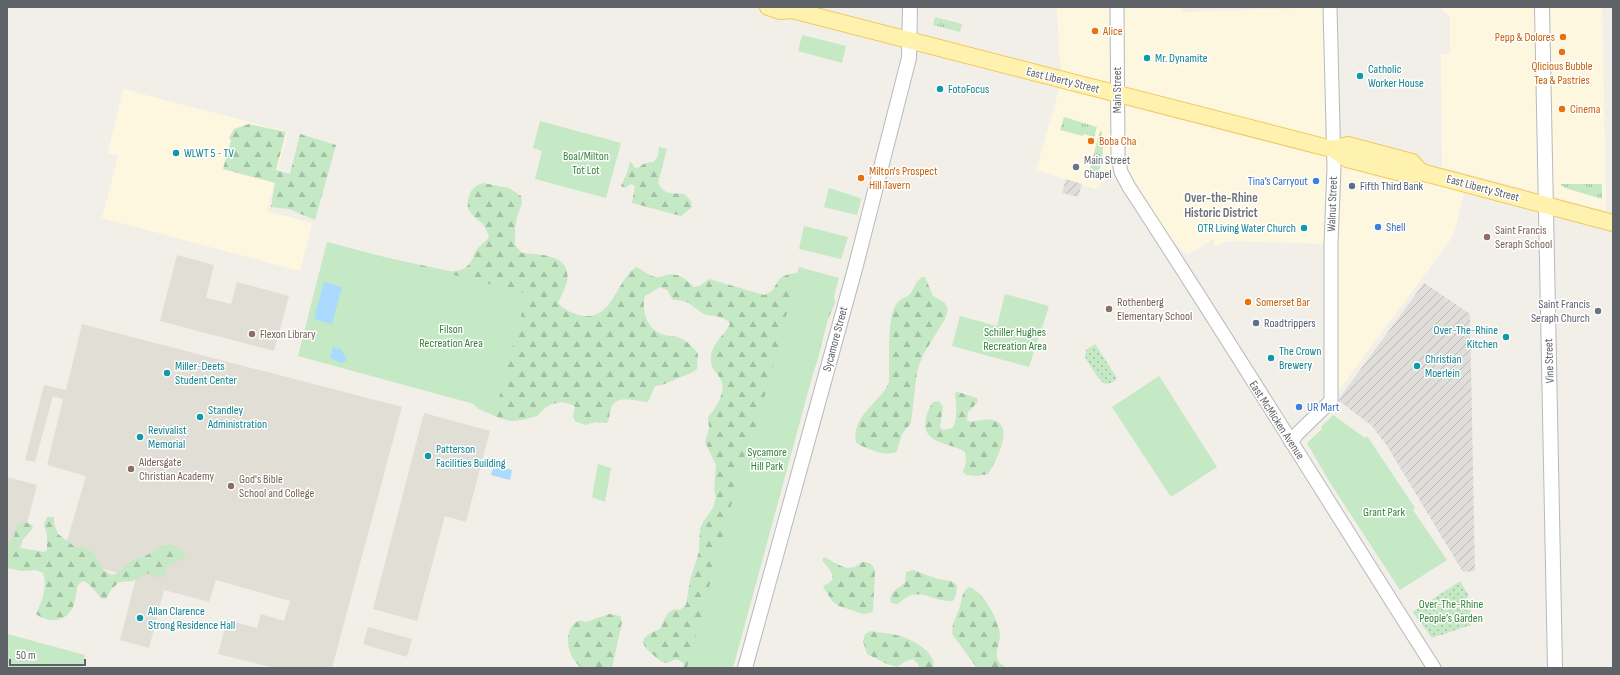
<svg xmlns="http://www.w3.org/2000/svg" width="1620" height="675" font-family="'Sofia Sans Condensed',sans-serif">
  <defs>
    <pattern id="industrial-furrows" width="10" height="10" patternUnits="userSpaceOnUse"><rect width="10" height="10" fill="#e0deda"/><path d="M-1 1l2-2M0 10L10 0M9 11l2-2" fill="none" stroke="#b9b8b5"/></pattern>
    <pattern id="grass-tufts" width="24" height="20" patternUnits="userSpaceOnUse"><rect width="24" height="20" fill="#c5e8c5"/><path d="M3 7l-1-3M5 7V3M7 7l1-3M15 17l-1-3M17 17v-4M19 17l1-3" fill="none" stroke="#a3c0a4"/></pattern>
    <pattern id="forest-firs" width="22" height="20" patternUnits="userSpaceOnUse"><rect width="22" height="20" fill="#c5e8c5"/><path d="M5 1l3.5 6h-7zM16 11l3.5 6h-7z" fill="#a3c0a4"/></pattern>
    <pattern id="garden-dots" width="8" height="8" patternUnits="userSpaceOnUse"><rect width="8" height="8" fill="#c5e8c5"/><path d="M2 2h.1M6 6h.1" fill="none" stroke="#a3c0a4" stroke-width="1.8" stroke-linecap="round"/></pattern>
  </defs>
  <rect width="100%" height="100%" fill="#f1efe8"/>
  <g fill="#fef7e0">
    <path d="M1057 7H1181V12L1330 7 1333 149 1467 183 1454 233 1451 239 1331 401 1330 244 1228 241 1214 247V239L1187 255 1150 219 1121 172 1101 183 1095 189 1036 170 1062 80 1059 51Z"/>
    <path d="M1440 7H1602L1606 211 1442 167 1441 54H1450V17Z"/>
    <path d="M123 89 288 132 267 211 312 223 300 271 102 218 118 156 108 153Z"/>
  </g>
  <g fill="url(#industrial-furrows)">
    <path d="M1066 179 1082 184 1078 197 1062 193Z"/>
    <path d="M1424 283 1470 314 1475 571 1463 572 1387 446 1372 426 1338 400Z"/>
  </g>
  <g fill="#e1ded6">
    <path d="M177 255 214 265 206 298 231 304 237 282 289 296 274 351 160 321Z"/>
    <path d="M82 324 402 407 332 668H274L218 654 227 620 257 628 261 614 284 621 290 601 216 580 209 602 164 590 149 648 120 640 136 578 62 558 86 476 47 465 63 399 53 396 35 462 25 460 44 385 66 390Z"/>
    <path d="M424 413 490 431 466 522 445 516 417 621 373 609Z"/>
    <path d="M7 477 37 485 21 547 7 543Z"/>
    <path d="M368 627 412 639 407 657 363 644Z"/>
  </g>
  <g fill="url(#grass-tufts)">
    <path d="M935 17 962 24 960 32 933 25Z"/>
    <path d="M1064 117 1097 127 1094 137 1084 134 1083 136 1060 130Z"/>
    <path d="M1100 131 1102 132C1102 146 1108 174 1088 176Z"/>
    <path d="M1560 184H1602V199L1565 188Z"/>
  </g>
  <g fill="url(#forest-firs)">
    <path d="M249 124 286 132 276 170 290 174 300 134 336 145 315 220 289 209 271 207 275 183 223 169 231 140 229 138 234 129Z"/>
    <path d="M659 147 667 149 658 183C664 195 672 193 684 194L691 201 692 207 681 216 632 203 635 186 631 184 625 188 621 186 627 173 630 162 632 163 635 168 640 167C644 162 648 163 654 162L658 156Z"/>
    <path d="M483 183 509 188 521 196 522 203 517 217 515 228V245L522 253C541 255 572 254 567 282 565 289 561 296 558 303 565 310 569 312 579 315 612 324 616 280 636 267 643 270 649 276 656 277 660 278 662 276 666 275 679 273 685 278 694 287L701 285 709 279 764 295C776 291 774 284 781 278 789 272 800 273 809 272L829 287 834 296 835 303 828 319 817 362 803 400 722 668H684V664C673 653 672 666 662 662 658 660 655 656 652 654 635 640 646 635 660 629 666 618 666 608 680 610L686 605 690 580 699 552 700 529 703 522 713 508 716 497 714 490 716 465 705 442 709 428 708 417C715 409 727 392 721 380 717 372 710 369 711 358 711 344 724 336 730 324 725 315 713 317 704 314 697 311 690 302 683 301 680 300 676 300 673 300L667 290 660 287 645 296C641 311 647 328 661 334 667 336 674 336 680 338 687 341 693 347 697 352L698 355 697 369C690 375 684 375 676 379 669 382 664 385 655 386L648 402C635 402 618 393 611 408 609 413 610 419 607 423L596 422 585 425 575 421 573 417 575 407 573 405 562 402 552 404 545 408 537 416 523 420 511 421 499 418 477 408 459 388 383 257 449 271C461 272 467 269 473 258 474 255 475 251 477 249 481 244 486 242 489 237 484 218 475 222 469 210 467 207 468 204 468 201 469 191 474 186 483 183Z"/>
    <path d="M922 277H925L933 296 945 303 948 309 945 319 923 355 917 371 911 423 902 434 897 451 894 453C880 455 868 449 856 443 851 414 881 403 889 382 890 363 886 317 897 303 900 299 906 298 910 294 915 288 914 283 922 277Z"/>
    <path d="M958 392 977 398 978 402 968 412 967 421C974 423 984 418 992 420 1016 424 996 462 988 474L977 476 966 475 963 472 966 462 965 452C956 446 945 445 935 440 920 432 925 414 933 402L939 401 943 407 940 427 943 430 953 428C958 417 956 405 955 393Z"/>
    <path d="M47 517H54V524L58 534 75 547H83L93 552 103 570 112 575C121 573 124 566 132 561 136 558 142 558 147 555 167 545 166 538 186 553 181 564 176 560 167 566L165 576 158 578 149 573 141 576 133 581 119 582 111 590 106 599H102L90 585 83 581 78 585C76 592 76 600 73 607 66 622 49 624 36 614 42 601 48 587 43 573L36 570 22 571 7 568V541L10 542C20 534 9 526 25 522L32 525 33 528 20 543 19 547 21 548 44 552 47 550V534L44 524Z"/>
    <path d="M824 557C838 563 848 575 862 562 868 562 872 563 875 570L873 611 870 613 863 614 839 606 833 602 823 587C826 583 829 584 831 581 837 575 825 565 822 560Z"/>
    <path d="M913 570 938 579 951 581 957 585 956 595 953 601C931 603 920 583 898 604L891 603C888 590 900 589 905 582L906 572Z"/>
    <path d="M970 587C984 593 999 620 1000 635 1000 642 996 650 997 657 998 663 1003 665 1007 668H977L952 634 953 624 960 607 963 594 967 588Z"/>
    <path d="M609 614 620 616 622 622 612 668H580C579 665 576 663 574 660 566 648 564 626 580 620L586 622Z"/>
    <path d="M871 631C880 633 888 633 896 635 910 638 938 652 933 668H919L918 664 913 659 906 661 897 667 887 664 867 654 863 641 865 634Z"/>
  </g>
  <g fill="#c5e8c5">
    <path d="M802 35 846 46 842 63 798 51Z"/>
    <path d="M540 121 621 143 606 198 535 179 542 151 533 148Z"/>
    <path d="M829 188 860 198 861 200 857 215 824 207Z"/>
    <path d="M804 226 848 237 841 259 799 249Z"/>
    <path d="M327 242 527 294 496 410 298 356Z"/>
    <path d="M799 267 839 278 733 668H687L750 436 754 437Z"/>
    <path d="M1005 294 1049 306 1029 367 952 346 960 316 997 326Z"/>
    <path d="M1159 376 1217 467 1171 497 1112 407Z"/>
    <path d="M1333 415 1365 438 1367 436 1415 508 1413 510 1447 560 1400 590 1329 481 1307 443 1322 429 1321 427Z"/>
    <path d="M598 464 611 468 605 502 592 497Z"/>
    <path d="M7 634 85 655 82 668H7Z"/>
  </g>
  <g fill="url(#garden-dots)">
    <path d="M1095 344 1117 378 1116 380C1113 382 1108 385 1104 383 1099 381 1088 362 1085 357L1086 350Z"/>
    <path d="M1460 581 1469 596 1467 598 1471 603V625L1432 638 1413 612Z"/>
  </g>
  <g fill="#aadaff">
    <path d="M324 282 342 287 332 324 314 319Z"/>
    <path d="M333 347 341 349 346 358V361L342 363 330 358Z"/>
    <path d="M494 465 512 470 510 480 491 475Z"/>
  </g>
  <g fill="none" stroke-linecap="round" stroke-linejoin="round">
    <g stroke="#b5b8bc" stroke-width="15">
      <g id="tertiary">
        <path d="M1117 7 1118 157 1121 172 1129 187C1233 346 1332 508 1434 668"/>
        <path d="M1291 442 1298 433 1331 401V244L1334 168 1330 7"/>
      </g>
    </g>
    <g stroke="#b6babf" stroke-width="16">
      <g id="secondary">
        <path d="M1542 7 1555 668"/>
        <path d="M745 668 855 269 909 58 910 7"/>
      </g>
    </g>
    <g stroke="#f2c960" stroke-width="18">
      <g id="primary">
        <path d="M768 7 780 11 792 10 1324 147 1333 149 1347 159 1409 175 1421 172 1613 223"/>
        <path d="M1333 149 1348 145 1412 162 1421 172"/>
      </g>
    </g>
    <use href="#tertiary" stroke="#fff" stroke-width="13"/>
    <use href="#secondary" stroke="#fff" stroke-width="14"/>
    <use href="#primary" stroke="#fff2af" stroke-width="16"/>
  </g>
  <g fill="#e8710a" stroke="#fff" stroke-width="1.5">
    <circle cx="1095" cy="31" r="4"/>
    <circle cx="1563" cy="37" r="4"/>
    <circle cx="1562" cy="52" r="4"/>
    <circle cx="1562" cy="109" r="4"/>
    <circle cx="1091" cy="141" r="4"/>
    <circle cx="861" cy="178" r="4"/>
    <circle cx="1248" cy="302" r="4"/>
  </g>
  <g fill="#0f9aa8" stroke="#fff" stroke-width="1.5">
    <circle cx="1147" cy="58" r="4"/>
    <circle cx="1360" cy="76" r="4"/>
    <circle cx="940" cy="89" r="4"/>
    <circle cx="176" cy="153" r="4"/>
    <circle cx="1304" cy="228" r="4"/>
    <circle cx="1506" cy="337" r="4"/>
    <circle cx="1271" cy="358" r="4"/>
    <circle cx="1417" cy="366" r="4"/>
    <circle cx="167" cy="373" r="4"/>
    <circle cx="200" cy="417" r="4"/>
    <circle cx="140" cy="437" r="4"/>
    <circle cx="428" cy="456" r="4"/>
    <circle cx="140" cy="618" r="4"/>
  </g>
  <g fill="#6b7280" stroke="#fff" stroke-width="1.5">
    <circle cx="1076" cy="167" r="4"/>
    <circle cx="1598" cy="311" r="4"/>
  </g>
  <g fill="#3f7fe0" stroke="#fff" stroke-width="1.5">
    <circle cx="1316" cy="181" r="4"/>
    <circle cx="1378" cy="227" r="4"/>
    <circle cx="1299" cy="407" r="4"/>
  </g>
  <g fill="#5c6f8a" stroke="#fff" stroke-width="1.5">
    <circle cx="1352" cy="186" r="4"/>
    <circle cx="1256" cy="323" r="4"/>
  </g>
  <g fill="#8d6e63" stroke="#fff" stroke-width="1.5">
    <circle cx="1487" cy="237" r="4"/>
    <circle cx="1109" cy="309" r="4"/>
    <circle cx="252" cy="334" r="4"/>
    <circle cx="131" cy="469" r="4"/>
    <circle cx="231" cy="486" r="4"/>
  </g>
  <g text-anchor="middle" stroke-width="3" stroke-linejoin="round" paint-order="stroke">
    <g font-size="12" fill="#c56008" stroke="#fff" text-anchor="start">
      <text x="1103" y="35">Alice</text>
      <text x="1555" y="41" text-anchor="end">Pepp &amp; Dolores</text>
      <text x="1562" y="70" text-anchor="middle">Qlicious Bubble<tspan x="1562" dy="14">Tea &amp; Pastries</tspan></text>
      <text x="1570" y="113">Cinema</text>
      <text x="1099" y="145">Boba Cha</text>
      <text x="869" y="175">Milton's Prospect<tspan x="869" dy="14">Hill Tavern</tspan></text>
      <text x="1256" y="306">Somerset Bar</text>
    </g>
    <g font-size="12" fill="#0d838f" stroke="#fff" text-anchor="start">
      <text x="1155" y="62">Mr. Dynamite</text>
      <text x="1368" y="73">Catholic<tspan x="1368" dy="14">Worker House</tspan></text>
      <text x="948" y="93">FotoFocus</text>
      <text x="184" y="157">WLWT 5 - TV</text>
      <text x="1296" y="232" text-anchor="end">OTR Living Water Church</text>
      <text x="1498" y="334" text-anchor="end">Over-The-Rhine<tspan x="1498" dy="14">Kitchen</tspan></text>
      <text x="1279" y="355">The Crown<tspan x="1279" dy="14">Brewery</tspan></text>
      <text x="1425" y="363">Christian<tspan x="1425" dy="14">Moerlein</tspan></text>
      <text x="175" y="370">Miller-Deets<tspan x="175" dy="14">Student Center</tspan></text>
      <text x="208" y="414">Standley<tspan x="208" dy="14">Administration</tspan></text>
      <text x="148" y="434">Revivalist<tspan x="148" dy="14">Memorial</tspan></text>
      <text x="436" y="453">Patterson<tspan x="436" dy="14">Facilities Building</tspan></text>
      <text x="148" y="615">Allan Clarence<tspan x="148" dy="14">Strong Residence Hall</tspan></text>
    </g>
    <g font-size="12" fill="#5f6368" stroke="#fff">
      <text transform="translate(1063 80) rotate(14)" y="4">East Liberty Street</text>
      <text transform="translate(1117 90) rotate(-90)" y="4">Main Street</text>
      <text transform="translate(1483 188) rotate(15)" y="4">East Liberty Street</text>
      <text transform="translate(1332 204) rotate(-88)" y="4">Walnut Street</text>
      <text transform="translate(835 339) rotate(-75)" y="4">Sycamore Street</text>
      <text transform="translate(1549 361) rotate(-92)" y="4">Vine Street</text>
      <text transform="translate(1277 420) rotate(57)" y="4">East McMicken Avenue</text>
    </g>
    <g font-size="12" fill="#348238" stroke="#fff">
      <text x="586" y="160">Boal/Milton<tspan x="586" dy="14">Tot Lot</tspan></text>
      <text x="451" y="333">Filson<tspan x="451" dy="14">Recreation Area</tspan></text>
      <text x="1015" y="336">Schiller Hughes<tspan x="1015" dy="14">Recreation Area</tspan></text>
      <text x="767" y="456">Sycamore<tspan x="767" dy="14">Hill Park</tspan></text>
      <text x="1384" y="516">Grant Park</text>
      <text x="1451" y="608">Over-The-Rhine<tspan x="1451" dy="14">People’s Garden</tspan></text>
    </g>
    <g font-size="12" fill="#5b616d" stroke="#fff" text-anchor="start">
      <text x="1084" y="164">Main Street<tspan x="1084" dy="14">Chapel</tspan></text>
      <text x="1590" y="308" text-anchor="end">Saint Francis<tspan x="1590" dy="14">Seraph Church</tspan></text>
    </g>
    <g font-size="12" fill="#366cbe" stroke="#fff" text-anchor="start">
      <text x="1308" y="185" text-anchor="end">Tina’s Carryout</text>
      <text x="1386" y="231">Shell</text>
      <text x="1307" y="411">UR Mart</text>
    </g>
    <g font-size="12" fill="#4e5e75" stroke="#fff" text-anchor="start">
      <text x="1360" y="190">Fifth Third Bank</text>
      <text x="1264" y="327">Roadtrippers</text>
    </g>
    <g font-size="12" fill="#785e54" stroke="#fff" text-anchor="start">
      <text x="1495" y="234">Saint Francis<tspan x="1495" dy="14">Seraph School</tspan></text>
      <text x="1117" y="306">Rothenberg<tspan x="1117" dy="14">Elementary School</tspan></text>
      <text x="260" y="338">Flexon Library</text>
      <text x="139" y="466">Aldersgate<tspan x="139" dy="14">Christian Academy</tspan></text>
      <text x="239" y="483">God's Bible<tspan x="239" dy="14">School and College</tspan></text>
    </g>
    <g font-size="13" font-weight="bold" fill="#70757a" stroke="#fff">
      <text x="1221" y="202">Over-the-Rhine<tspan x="1221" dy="15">Historic District</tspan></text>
    </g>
  </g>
  <rect width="1620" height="675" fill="none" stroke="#5f6368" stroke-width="16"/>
  <path d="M10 659v6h75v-6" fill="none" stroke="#5f6368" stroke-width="2"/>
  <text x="16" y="659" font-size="12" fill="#5f6368" stroke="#ffffff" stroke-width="3" paint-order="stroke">50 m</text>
</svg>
